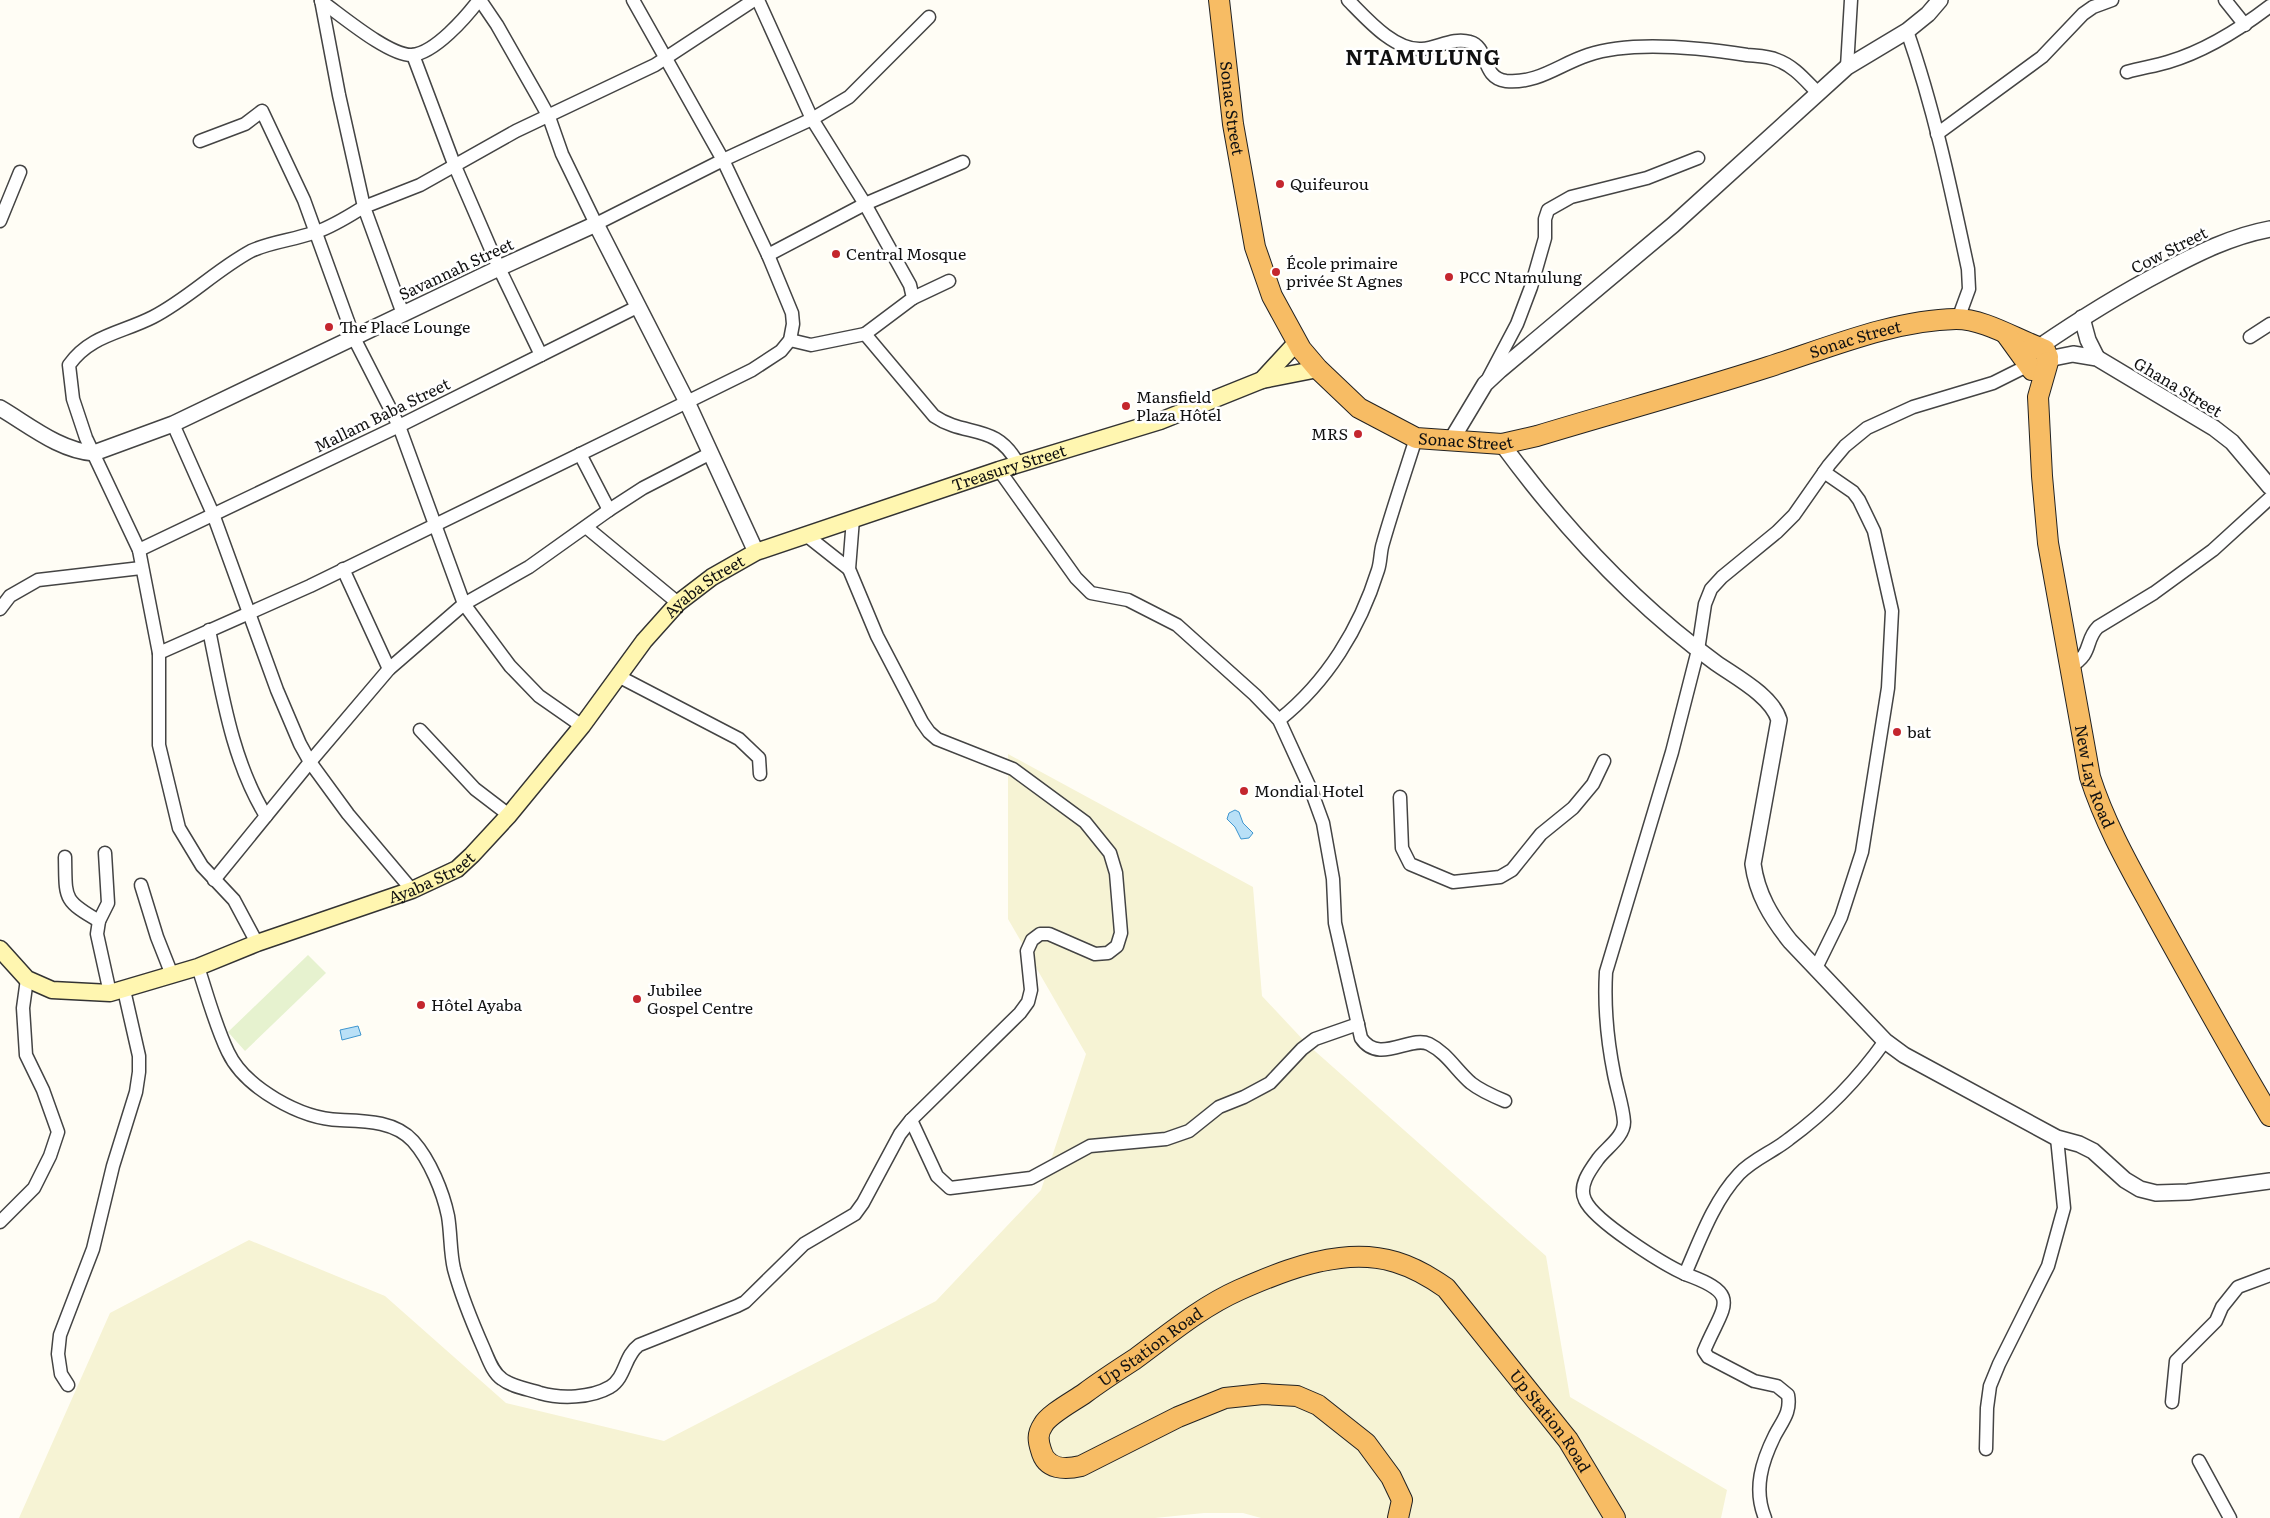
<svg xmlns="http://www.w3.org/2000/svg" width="2270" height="1518" font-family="Literata,serif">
  <rect width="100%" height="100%" fill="#fffdf5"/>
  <path fill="#f6f3d4" d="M1008 754 1253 887 1262 996 1307 1044 1546 1256 1570 1397 1727 1490 1721 1518H1261L1243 1513H1204L1155 1518H19L110 1313 249 1240 385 1296 506 1403 664 1441 936 1301 1041 1190 1086 1054 1008 919Z"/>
  <path fill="#e6f2cf" d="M308 955 326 973 245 1051 228 1032Z"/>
  <g fill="#b9e0f7" stroke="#3f96cf">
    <path d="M1235 810 1239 812 1243 823 1253 833 1249 838 1241 839 1235 827 1227 819 1229 813Z"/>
    <path d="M358 1026 361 1035 342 1040 340 1030Z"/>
  </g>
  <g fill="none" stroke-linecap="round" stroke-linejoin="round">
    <g stroke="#444" stroke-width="15">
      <g id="minor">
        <path d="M480 0 497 25 538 97 549 117 562 154 596 224 723 160 812 119 849 97 929 17"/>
        <path d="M758 0 812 119 865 204 910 285 913 298 865 334"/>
        <path d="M1348 0C1366 18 1394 51 1422 49 1438 48 1453 37 1470 42 1489 47 1481 78 1506 81 1538 84 1560 64 1588 55 1632 40 1702 48 1747 55 1756 56 1768 56 1777 60 1794 66 1805 80 1818 93"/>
        <path d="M2225 0 2245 25"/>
        <path d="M321 1C341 15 389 56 412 55 435 53 466 17 479 0"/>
        <path d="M1907 31C1934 108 1951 189 1968 269L1969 289 1958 319"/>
        <path d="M413 55 454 164 499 268 541 355"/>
        <path d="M1847 67 1851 0"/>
        <path d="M2127 72C2140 68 2155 66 2168 62 2205 51 2240 29 2270 6"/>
        <path d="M1937 134 2042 57 2083 14 2093 7 2112 0"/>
        <path d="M200 141 245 124 262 111 304 200 354 338 399 426 464 604 510 666 539 696 582 726"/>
        <path d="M0 221 20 172"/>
        <path d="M768 255 865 204 963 162"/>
        <path d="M913 298 949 281"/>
        <path d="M403 314 364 207 420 185 516 131 655 65 754 0"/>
        <path d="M2250 337 2270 324"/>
        <path d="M790 340 811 345 865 334 934 416C966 438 996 422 1018 464"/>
        <path d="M1489 377 1517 324 1531 287 1545 238V219L1548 210 1571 197 1647 178 1698 158"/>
        <path d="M173 424 213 514 277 690 300 744 310 762 348 814 412 890"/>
        <path d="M580 454 609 510"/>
        <path d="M999 470 1076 578 1091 593 1128 600 1177 625 1255 695 1279 720 1311 790 1323 823 1333 879 1335 923 1361 1038C1379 1065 1410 1035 1429 1044 1447 1053 1456 1070 1471 1083 1481 1091 1493 1096 1505 1101"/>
        <path d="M586 527 678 603"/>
        <path d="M806 535 849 569"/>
        <path d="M139 550 399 426 639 306"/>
        <path d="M343 569 389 669"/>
        <path d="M0 609 10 596 38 580 141 568"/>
        <path d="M209 630C222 693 232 761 266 816"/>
        <path d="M159 653 310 586 687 402 752 370 781 351 790 340 793 324 792 313 768 255 723 160 633 0"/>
        <path d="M2070 667C2094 653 2084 641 2098 627L2154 593 2213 550 2270 498"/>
        <path d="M618 676 739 739 759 758 760 774"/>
        <path d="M1279 720C1327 682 1360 628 1378 570 1381 561 1380 552 1383 543 1393 508 1405 473 1416 438"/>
        <path d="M420 730 475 789 509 815"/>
        <path d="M1400 797 1402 848 1410 864 1453 882 1500 877 1512 870 1541 834 1573 808 1593 784 1604 761"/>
        <path d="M105 853 108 903 99 921 97 934 110 993"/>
        <path d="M65 857C66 898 62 900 99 921"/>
        <path d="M214 880 310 762 389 669 464 604 529 567 609 510 643 488 711 453"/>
        <path d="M141 885 157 937 172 975"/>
        <path d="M257 943 234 900 202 866 179 828 159 745V653L139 550 86 438 73 399 69 365C90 335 122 333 153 317 188 299 216 270 251 251 270 242 293 240 313 233 331 228 348 216 364 207L339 95 321 0"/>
        <path d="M198 967C207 994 215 1025 228 1052 245 1088 301 1119 340 1120 365 1121 395 1121 413 1141 430 1160 443 1192 448 1216 451 1234 450 1252 454 1269 461 1295 472 1322 483 1347 488 1358 492 1372 502 1379 512 1387 528 1389 540 1393 561 1399 591 1398 610 1387 626 1377 624 1356 639 1345L737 1306 745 1302 804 1244 855 1214 863 1203 900 1134 911 1120 1020 1013 1028 1002 1031 990 1027 951 1032 940 1040 934H1049L1095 954 1108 953 1117 946 1121 933 1116 873 1110 853 1085 822 1013 769 937 739 929 732 922 722 877 636 849 569 853 519"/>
        <path d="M1816 968 1841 917 1862 852 1888 688 1892 611 1874 531 1859 500 1853 492 1824 472"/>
        <path d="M1885 1041C1858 1079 1826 1112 1789 1139 1773 1152 1753 1159 1739 1174 1713 1202 1700 1240 1685 1274 1663 1264 1594 1221 1585 1200 1578 1186 1590 1170 1598 1159 1606 1148 1624 1137 1624 1122 1623 1106 1617 1090 1614 1074 1607 1039 1604 1007 1606 972L1672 752 1698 650 1705 604 1711 589 1722 577 1777 532 1794 515 1829 465 1845 446 1867 428 1913 407 1993 383 2027 366"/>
        <path d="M911 1120 937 1176 950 1188 1031 1178 1090 1146 1166 1139 1189 1131 1219 1107 1244 1097 1270 1083 1302 1049 1315 1039 1358 1024"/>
        <path d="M0 1222 34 1188 50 1156 58 1132 43 1090 26 1055 23 1008 27 979"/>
        <path d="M1685 1274C1744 1295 1723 1305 1704 1351L1708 1357 1754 1381 1777 1386 1788 1395C1791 1412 1783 1420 1775 1435 1762 1461 1753 1489 1765 1518"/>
        <path d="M68 1385 61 1374 58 1354 60 1335 93 1249 113 1166 136 1092 139 1072V1056L124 990"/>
        <path d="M2172 1402 2176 1361 2216 1321 2222 1307 2238 1287 2270 1275"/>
        <path d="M1986 1449 1987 1408 1990 1386 1999 1364 2048 1266 2064 1208 2057 1138"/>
        <path d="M2199 1461 2230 1518"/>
      </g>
    </g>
    <g stroke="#444" stroke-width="18">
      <g id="tertiary">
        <path d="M2082 318 2088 340 2097 358"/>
        <path d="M2039 347C2080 319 2120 294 2164 271 2198 253 2232 236 2270 229"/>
        <path d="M2048 359 2073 354 2097 358 2214 428 2232 442 2270 487"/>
        <path d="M0 408C29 425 60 451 94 453L173 424 499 268 596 224 687 402 756 552"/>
        <path d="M1452 439 1485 384 1500 370 1673 225 1847 67 1907 31 1928 14 1940 0"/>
        <path d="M1502 444C1563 527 1632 602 1716 663 1736 677 1772 696 1779 720L1753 864C1757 894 1771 917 1790 941L1885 1041 1904 1055 2057 1138 2079 1144 2093 1151 2125 1180 2140 1189 2156 1193 2188 1192 2270 1181"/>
      </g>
    </g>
    <g stroke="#333" stroke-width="19">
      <g id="secondary">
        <path d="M1262 380 1297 342"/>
        <path id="s1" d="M0 949 27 979 52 990 110 993 198 967 257 943 412 890 457 869 472 855 509 815 582 726 644 641 678 603 712 577 756 552 999 470 1160 421 1262 380 1318 369"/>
      </g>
    </g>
    <g stroke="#222" stroke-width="22">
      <g id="trunk">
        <path id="s2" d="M1219 0 1233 124 1255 247 1272 296 1301 349 1318 369 1359 408 1416 438 1502 444 1537 436C1613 413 1690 392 1765 368 1825 349 1893 320 1956 319 1983 319 2012 337 2038 347"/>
        <path d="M2006 334 2032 370 2043 368 2048 357 2045 350 2038 347 2027 351 2025 359"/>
        <path id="s3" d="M2048 362 2038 397 2042 476 2048 543 2090 777C2106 827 2132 871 2157 917 2194 984 2231 1051 2270 1116"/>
        <path id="s4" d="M1398 1518 1402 1500 1391 1477 1366 1443 1318 1405 1297 1396 1263 1394 1225 1398 1178 1417 1081 1466C1065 1470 1046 1470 1041 1450 1038 1441 1037 1434 1043 1425 1049 1414 1074 1401 1085 1393 1101 1381 1118 1370 1135 1359 1169 1334 1201 1307 1239 1290 1271 1276 1305 1262 1340 1258 1382 1253 1412 1264 1446 1288L1568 1440 1615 1518"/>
      </g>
    </g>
    <use href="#minor" stroke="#fff" stroke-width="12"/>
    <use href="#tertiary" stroke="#fff" stroke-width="15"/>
    <use href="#secondary" stroke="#fff6b0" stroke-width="16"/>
    <use href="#trunk" stroke="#f7bc64" stroke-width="20"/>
  </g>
  <g fill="#c4262e" stroke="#fff" stroke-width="2">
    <circle cx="1280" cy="184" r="5"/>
    <circle cx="836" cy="254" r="5"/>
    <circle cx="1276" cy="272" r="5"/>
    <circle cx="1449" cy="277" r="5"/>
    <circle cx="329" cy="327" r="5"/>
    <circle cx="1126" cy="406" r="5"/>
    <circle cx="1358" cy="434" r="5"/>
    <circle cx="1897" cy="732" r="5"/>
    <circle cx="1244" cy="791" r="5"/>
    <circle cx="637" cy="999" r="5"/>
    <circle cx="421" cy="1005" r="5"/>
  </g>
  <g text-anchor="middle" stroke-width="5" stroke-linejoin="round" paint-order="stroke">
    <g font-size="16" fill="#111" stroke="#fff">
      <text dy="6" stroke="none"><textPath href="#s2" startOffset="109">Sonac Street</textPath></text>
      <text transform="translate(2169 250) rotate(-27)" y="6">Cow Street</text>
      <text transform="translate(456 269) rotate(-25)" y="6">Savannah Street</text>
      <text dy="6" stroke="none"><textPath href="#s2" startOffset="964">Sonac Street</textPath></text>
      <text transform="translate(2178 387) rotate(31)" y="6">Ghana Street</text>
      <text transform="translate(382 415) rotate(-26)" y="6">Mallam Baba Street</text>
      <text dy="6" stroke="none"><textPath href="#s2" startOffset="559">Sonac Street</textPath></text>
      <text dy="6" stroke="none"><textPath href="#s1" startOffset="1201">Treasury Street</textPath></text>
      <text dy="6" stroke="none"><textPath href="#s1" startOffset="872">Ayaba Street</textPath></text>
      <text dy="6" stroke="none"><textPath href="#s3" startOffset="421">New Lay Road</textPath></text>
      <text dy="6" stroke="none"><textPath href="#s1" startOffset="468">Ayaba Street</textPath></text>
      <text dy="6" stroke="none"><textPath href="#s4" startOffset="610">Up Station Road</textPath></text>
      <text dy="6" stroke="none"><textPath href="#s4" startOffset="1104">Up Station Road</textPath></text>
    </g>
    <g font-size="16" fill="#111" stroke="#fff" text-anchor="start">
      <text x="1290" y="190">Quifeurou</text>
      <text x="846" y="260">Central Mosque</text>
      <text x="1286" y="269">École primaire<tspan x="1286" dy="18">privée St Agnes</tspan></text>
      <text x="1459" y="283">PCC Ntamulung</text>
      <text x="339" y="333">The Place Lounge</text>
      <text x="1136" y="403">Mansfield<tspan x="1136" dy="18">Plaza Hôtel</tspan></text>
      <text x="1348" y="440" text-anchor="end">MRS</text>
      <text x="1907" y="738">bat</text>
      <text x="1254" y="797">Mondial Hotel</text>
      <text x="647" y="996">Jubilee<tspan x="647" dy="18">Gospel Centre</tspan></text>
      <text x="431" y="1011">Hôtel Ayaba</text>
    </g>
    <g font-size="21" font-weight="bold" letter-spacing="1" fill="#111" stroke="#fff">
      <text x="1423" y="65">NTAMULUNG</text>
    </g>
  </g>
</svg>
